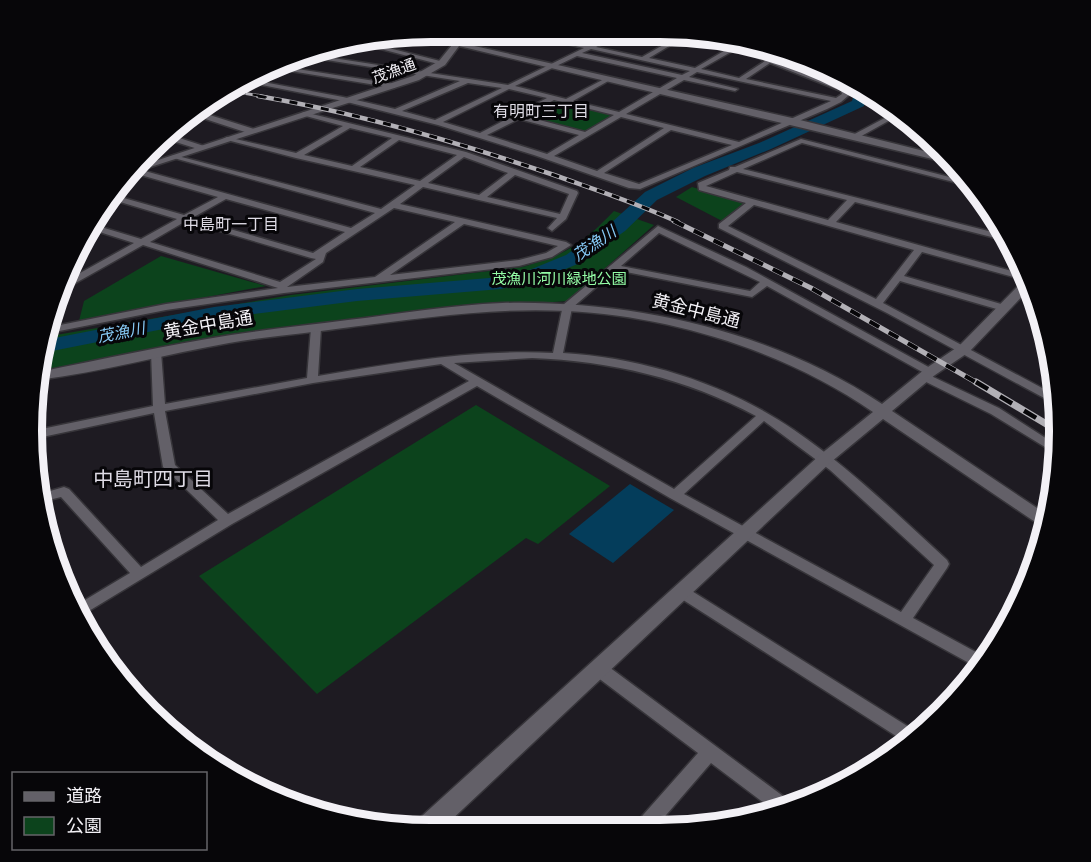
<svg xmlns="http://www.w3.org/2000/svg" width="1091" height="862" font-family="Mulish,'Noto Sans JP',sans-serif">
  <rect width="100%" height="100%" fill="#1e1b22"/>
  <g fill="#0c431c">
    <path d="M554 100 613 115 584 132 523 116Z"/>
    <path d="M692 187 747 203 724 222 676 197Z"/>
    <path d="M614 211 654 225 568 301 433 310 239 333 39 373 44 337 291 295 522 267C568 254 582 244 614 211Z"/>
    <path d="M161 256 266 286 79 321 84 301Z"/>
    <path d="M476 405 610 486 538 544 526 538 317 694 199 576Z"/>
  </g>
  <path fill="#043d5b" d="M630 484 674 510 613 563 569 534Z"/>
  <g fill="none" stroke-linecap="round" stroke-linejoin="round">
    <path fill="#043d5b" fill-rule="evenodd" d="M759 47 786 52 859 85 869 91 864 106 771 149 705 176 657 200 625 231 580 263 534 282 501 289 357 301 214 319 42 353 44 340 214 307 357 289 501 277 522 273 566 255 611 223 645 192 693 168 759 143 852 101 855 91 847 86 760 51Z"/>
    <g stroke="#37353a" stroke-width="3">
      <g id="minor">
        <path d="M516 32H526L589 45 616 32H624L596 47 642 57 686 32 691 33 649 58 695 68 734 45 731 41 846 89 849 95 841 102 827 109 640 189 629 188 534 155 438 125 343 101 241 81 247 79 343 97 395 109 460 81 301 56 307 54 508 85 584 48ZM738 48 765 61 739 78 701 69ZM591 49 690 71 682 75 582 53ZM577 56 677 78 619 112 573 101 610 80 611 79 608 77 566 99 515 86ZM770 63 831 87 841 91 842 94 836 98 746 79ZM697 72 831 101 739 142 626 114 684 80 735 91 738 89 689 77ZM468 83 502 88 435 120 402 111ZM509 89 547 98 480 133 443 122ZM554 100 614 115 585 132 524 116ZM621 117 664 128 597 171 554 156ZM519 119 579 135 547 154 487 135ZM671 130 732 145 639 184 604 173Z"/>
        <path d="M361 41 444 62 445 63 442 65 354 42Z"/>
        <path d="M278 66 394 84 397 86 394 88 272 68Z"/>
        <path d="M197 111 254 129 255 131 248 133 193 115Z"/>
        <path d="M304 112 466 152 577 191 578 193 566 219 552 231 548 228 557 218 423 187 400 204 566 242 571 245 552 257 519 266 284 293 166 310 44 334 45 328 166 304 278 288 143 245 65 289 61 290 64 282 134 243 87 228 91 224 141 239 177 219 110 199 113 195 184 215 218 197 130 172 134 168 351 228 375 213 170 157 174 155 381 209 415 185 296 158 223 139 227 137 296 153 343 126 302 115V113ZM350 128 392 138 352 166 304 155ZM399 140 457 155 420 181 360 167ZM464 157 508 173 479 195 428 183ZM515 175 569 194 560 214 487 197ZM226 199 345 232 313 253 192 218ZM394 208 455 222 375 277 287 287 323 262 326 253ZM186 221 311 258 316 259 280 282 150 242ZM464 224 558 246 546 253 519 260 390 275Z"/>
        <path d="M896 112 901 114 856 139 849 137Z"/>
        <path d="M167 134 204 146 205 148 201 150 163 138Z"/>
        <path d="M801 139 965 181 969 186 802 143 743 169 1008 236 1011 242 855 202 836 222 1026 275 1028 281 922 252 904 276 1008 306 1009 308 1008 310H1000L900 281 883 303 1057 396V405L887 313 719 228V224L746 203 699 190 698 183 729 170 730 167H735ZM737 172 847 200 828 220 706 186ZM754 205 914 250 876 299 728 226Z"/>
        <path d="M658 226 746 267 934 370 936 372 934 374 929 375 999 408 1058 446V455L991 414 920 379 918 377 920 375 926 374 767 286 752 297 616 270 572 308 563 353C644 358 727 384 794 430 850 468 898 515 947 560L949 564 947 568 913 618 987 658 980 669 670 498 477 386 232 524 79 617 75 606 130 573 61 497 41 502 40 494 64 487 69 489 141 567 218 520 163 467 154 413 33 439 32 431 153 406 151 352 152 350H160L161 352 165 404 307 378 311 328 316 325 321 328 318 376C395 363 474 349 553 353L563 305ZM659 233 760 282 750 291 621 266ZM532 358C611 361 685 378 756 416L674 489 454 363ZM441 364 469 381 228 514 175 465 165 411 313 383ZM764 421 830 470 934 565 901 612 684 494Z"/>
        <path d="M682 586 687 588 920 734 907 743 677 596 675 592 677 588Z"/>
        <path d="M599 662 605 664 791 802 793 805 776 812 711 763 654 829H633L636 823 698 753 593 674 591 669 593 664Z"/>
      </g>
    </g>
    <g stroke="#37353a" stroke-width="3">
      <g id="tertiary">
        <path d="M463 32H470L461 43 792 118 944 156 949 163 459 46 445 65 419 80 129 174 134 168 413 76 439 61 452 45 411 34 419 33 455 41Z"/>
        <path d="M1025 279H1027L1031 287 969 352 935 375 892 411 1049 516 1047 530 883 419 831 462 446 825 419 824 422 816 821 454 873 412C787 352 672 316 567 311 495 307 422 318 351 327 310 333 269 336 229 343 166 354 102 372 38 380L39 372C103 359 167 345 231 335 270 329 309 325 348 320 399 314 451 305 502 303 633 300 772 331 882 404L925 369 959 346Z"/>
      </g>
    </g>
    <use href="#minor" fill="#636068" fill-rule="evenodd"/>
    <use href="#tertiary" fill="#636068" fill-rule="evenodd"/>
    <g stroke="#b2b0b6" stroke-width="3">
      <path id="rail-far3" d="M225 90 267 97"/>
    </g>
    <g stroke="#b2b0b6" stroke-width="4.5">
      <path id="rail-far2" d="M258 96C359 113 457 142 554 175 596 190 637 203 678 222"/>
    </g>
    <g stroke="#b2b0b6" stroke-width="5">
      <path id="rail-far1" d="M674 221 811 288 979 384"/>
    </g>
    <g stroke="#b2b0b6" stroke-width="7">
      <path id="rail" d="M976 382 1058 431"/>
    </g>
    <use href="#rail-far3" stroke="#070609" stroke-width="2" stroke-dasharray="7" stroke-linecap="butt"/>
    <use href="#rail-far2" stroke="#070609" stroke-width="3" stroke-dasharray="8" stroke-linecap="butt"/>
    <use href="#rail-far1" stroke="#070609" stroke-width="4" stroke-dasharray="11" stroke-linecap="butt"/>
    <use href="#rail" stroke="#070609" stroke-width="4.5" stroke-dasharray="14" stroke-linecap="butt"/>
  </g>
  <g text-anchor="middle" stroke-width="6" stroke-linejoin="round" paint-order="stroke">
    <g font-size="15" fill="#f3f1f6" stroke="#070609">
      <text transform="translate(394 71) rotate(-20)" y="5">茂漁通</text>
    </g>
    <g font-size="15" fill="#93fca5" stroke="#070609">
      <text x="559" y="284">茂漁川河川緑地公園</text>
    </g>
    <g font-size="16" fill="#dfdce6" stroke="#070609">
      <text x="541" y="117">有明町三丁目</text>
      <text x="231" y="230">中島町一丁目</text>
    </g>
    <g font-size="16" font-style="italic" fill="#86c9f5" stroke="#070609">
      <text transform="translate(594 243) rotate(-34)" y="6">茂漁川</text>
      <text transform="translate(121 332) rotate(-11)" y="6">茂漁川</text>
    </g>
    <g font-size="18" fill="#f3f1f6" stroke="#070609">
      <text transform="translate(696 311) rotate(14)" y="6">黄金中島通</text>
      <text transform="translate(208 325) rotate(-10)" y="6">黄金中島通</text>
    </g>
    <g font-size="20" fill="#dfdce6" stroke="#070609">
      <text x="153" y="486">中島町四丁目</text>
    </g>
  </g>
  <path d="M0 0H1091V862H0ZM431 42H660A389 389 0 0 1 1049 431V431A389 389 0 0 1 660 820H431A389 389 0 0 1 42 431V431A389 389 0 0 1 431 42Z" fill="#070609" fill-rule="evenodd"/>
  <path fill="none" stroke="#f3f1f6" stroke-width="8" d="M431 42H660A389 389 0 0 1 1049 431V431A389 389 0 0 1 660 820H431A389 389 0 0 1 42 431V431A389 389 0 0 1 431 42Z"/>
  <rect x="12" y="772" width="195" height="78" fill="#070609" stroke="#656468" stroke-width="1.5"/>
  <rect x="24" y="792" width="30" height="9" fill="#636068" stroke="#656468" stroke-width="1.5"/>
  <text x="66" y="802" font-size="18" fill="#f3f1f6">道路</text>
  <rect x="24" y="817" width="30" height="18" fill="#0c431c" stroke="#656468" stroke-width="1.5"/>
  <text x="66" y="832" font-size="18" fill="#f3f1f6">公園</text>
</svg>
